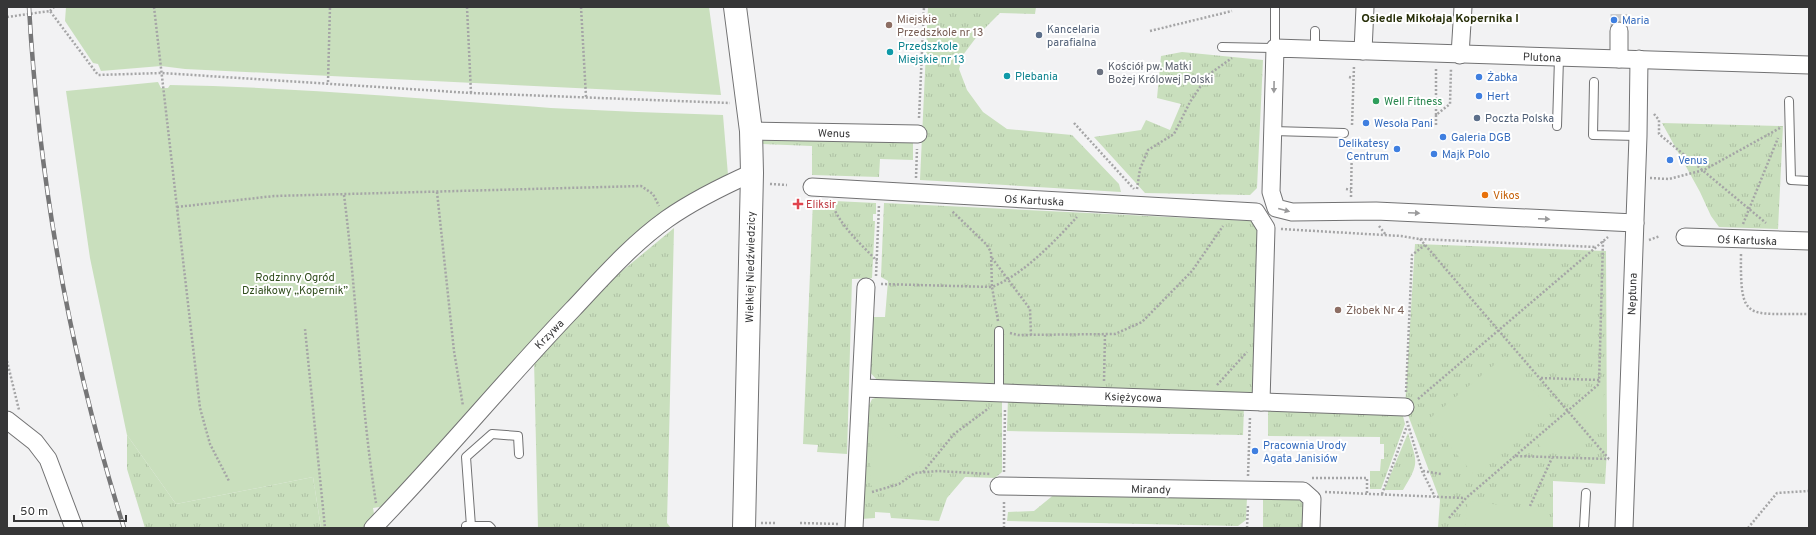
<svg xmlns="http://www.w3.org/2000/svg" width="1816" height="535" font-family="Overpass,sans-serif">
  <defs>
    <pattern id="grass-tufts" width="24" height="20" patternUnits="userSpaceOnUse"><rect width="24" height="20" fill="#c9dfbd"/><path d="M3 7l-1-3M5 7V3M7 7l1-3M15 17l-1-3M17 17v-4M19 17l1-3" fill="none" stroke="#adc0a3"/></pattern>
  </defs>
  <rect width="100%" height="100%" fill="#f2f2f3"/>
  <g fill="url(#grass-tufts)">
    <path d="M928 7H1036L1035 14 1000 13 978 35 963 55 959 69 967 90 983 112 1007 129 1072 135 1119 184 1121 192 920 180Z"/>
    <path d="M1182 52 1263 60 1257 188 1250 195 1145 193 1094 137 1141 130 1146 120 1170 130 1181 104 1157 98 1161 56Z"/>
    <path d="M1662 123 1783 126 1778 229 1719 227 1711 216 1700 192Z"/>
    <path d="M762 133 913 138V160L880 159 879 177 812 175V146L762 144Z"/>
    <path d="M813 200 876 203V214H873V221H875L872 278 852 279 847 454 817 452 818 445 803 444Z"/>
    <path d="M884 203 1252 221 1260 228 1254 394 877 380 868 370 872 317H885L888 281 881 277Z"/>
    <path d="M674 228 667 523 671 528H538L534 360 599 290Z"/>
    <path d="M1415 244 1606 251 1607 450 1605 484 1553 481V528H1438L1440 500 1405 407Z"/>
    <path d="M885 395 1002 400V472L995 478 965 477 947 498 939 521 891 518 890 513 875 512V518L861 519 868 408 872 399Z"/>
    <path d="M1008 397 1244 406 1243 435 1007 431Z"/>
    <path d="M1268 411H1398L1403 416 1405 424 1381 489H1370V471H1380L1381 459H1384V444H1380V437L1268 436Z"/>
    <path d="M1408 433C1417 463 1420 462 1403 490H1384Z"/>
    <path d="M127 435 176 504 313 477 321 528H145L127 469Z"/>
    <path d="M1056 493 1247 497 1246 520 1238 526 1007 521 1008 512 1034 511Z"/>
    <path d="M1263 498C1275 498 1303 493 1306 509 1307 515 1306 522 1307 528H1263Z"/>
  </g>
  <g fill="#c9dfbd">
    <path d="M66 7H709L721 95 185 69 161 66 101 71 98 64 93 63 65 21Z"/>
    <path d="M158 82 161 88H168L170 85C297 87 424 99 551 108 608 111 666 113 723 115L728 175 653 224 386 506 373 508 375 520 367 528H321L313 477 176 504 127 435 90 258 66 91Z"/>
    <path d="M1505 356 1552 412 1475 476 1428 420Z"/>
    <path d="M1599 387 1604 389 1603 427 1575 454 1544 453 1536 440Z"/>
    <path d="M873 422 932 459C917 468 886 493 870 485Z"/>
    <path d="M1468 501 1548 511 1546 528H1465Z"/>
  </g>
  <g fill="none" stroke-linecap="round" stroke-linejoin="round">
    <path stroke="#cccccd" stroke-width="17" stroke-dasharray="17 8" stroke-linecap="butt" d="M1619 31V7"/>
    <g stroke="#727273" stroke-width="10">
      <g id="lane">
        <path d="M1222 47 1275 48V7"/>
        <path d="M1315 50V31"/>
        <path d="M1594 82 1593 135 1638 136"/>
        <path d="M1789 101 1791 180 1809 181"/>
        <path d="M1557 126 1559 58"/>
        <path d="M1273 131 1344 133"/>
        <path d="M999 393V331"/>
        <path d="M471 526 466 457 492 434 518 436 519 454"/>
        <path d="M466 528V526H489L491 528"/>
        <path d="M1584 528 1586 493"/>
      </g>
    </g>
    <g stroke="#727273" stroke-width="19">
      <g id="street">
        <path d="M1363 51 1365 7"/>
        <path d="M1460 55 1463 7"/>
        <path d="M1619 59V31"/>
        <path d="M751 131 918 134"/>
        <path d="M812 187 1256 212 1266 228 1261 402"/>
        <path d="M1635 223 1376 211 1292 212 1276 208 1271 192 1275 48 1809 65"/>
        <path d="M1685 237 1809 241"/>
        <path d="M862 388 1405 407"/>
        <path d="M7 420 35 442 48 459 74 528"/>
        <path d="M999 486 1303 491 1312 499 1311 528"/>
        <path d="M373 528C442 457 505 380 573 309 603 277 632 244 667 219 694 200 723 186 752 173"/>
        <path d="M854 528 866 287"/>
        <path d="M1624 528 1638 136 1639 59"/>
      </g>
    </g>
    <g stroke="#727273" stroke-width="24">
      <path id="secondary" d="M735 7 751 131 752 173 744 528"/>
    </g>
    <g stroke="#a5a5a6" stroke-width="2.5" stroke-dasharray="2 2" stroke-linecap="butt">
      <path d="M154 7 200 408 210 444 229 481"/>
      <path d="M467 7 471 93"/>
      <path d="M581 7 586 97"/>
      <path d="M50 11 54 7"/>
      <path d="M7 17 50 11 98 75 162 73 471 93 730 103"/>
      <path d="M1150 31 1232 11"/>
      <path d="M1436 69V115"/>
      <path d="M1349 77 1353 78"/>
      <path d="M328 82 330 7"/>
      <path d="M1654 114 1659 120V134L1766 223"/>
      <path d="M919 118 924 7"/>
      <path d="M1074 123 1134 189"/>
      <path d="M1352 125 1354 66"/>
      <path d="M1436 125V115L1450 104 1451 69"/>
      <path d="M916 178 917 149"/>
      <path d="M1650 178 1669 179 1704 170 1780 128"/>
      <path d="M770 184 787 185"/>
      <path d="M1137 189 1140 169 1148 150 1174 134 1190 102 1208 75 1232 58"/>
      <path d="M1346 189 1351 190"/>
      <path d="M437 192 454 351 463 406"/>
      <path d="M344 195C357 297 360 401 376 503"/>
      <path d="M1351 197 1352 140"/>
      <path d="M832 204C841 227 860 243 877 261"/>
      <path d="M177 207 274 196 641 186 653 194 659 206"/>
      <path d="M1743 224 1778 138"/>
      <path d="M1379 226 1386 235"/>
      <path d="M1281 229 1401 236 1419 239 1596 247"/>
      <path d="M1420 239 1609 459"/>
      <path d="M1649 240 1660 236"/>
      <path d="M1741 254C1740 323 1747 313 1809 314"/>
      <path d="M992 258 1030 309 1031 335"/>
      <path d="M876 276 879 205"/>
      <path d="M881 284 992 287 991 252 987 245 952 211"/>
      <path d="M998 321 992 287C1024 274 1054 242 1077 217"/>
      <path d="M305 329 325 528"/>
      <path d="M1010 333 1018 335 1115 334 1142 322 1192 271 1223 226"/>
      <path d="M7 361 19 410"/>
      <path d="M1541 378 1599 380"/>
      <path d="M1104 381 1105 334"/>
      <path d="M1217 385 1247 352"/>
      <path d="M1406 392 1412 255 1425 245"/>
      <path d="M1418 399 1608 237"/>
      <path d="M1407 421 1422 471 1435 497"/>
      <path d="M1515 456 1599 384 1603 241"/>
      <path d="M1423 471 1441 474"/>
      <path d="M923 472 954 434 989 408"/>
      <path d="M1004 472 1005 409"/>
      <path d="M1248 476 1250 417"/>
      <path d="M1312 478H1367V494"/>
      <path d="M872 492 899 484 915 473 938 471 990 474"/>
      <path d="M1325 492 1465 498"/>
      <path d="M1382 494 1407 426"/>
      <path d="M1004 502V527"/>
      <path d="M1530 506 1552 458"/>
      <path d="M1449 518 1466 498 1515 456 1609 459"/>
      <path d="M761 523H775"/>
      <path d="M800 523 840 524"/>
      <path d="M1247 528 1248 505"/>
      <path d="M1748 528 1777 493 1809 491"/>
    </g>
    <use href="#lane" stroke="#fff" stroke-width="8"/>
    <use href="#street" stroke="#fff" stroke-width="17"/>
    <use href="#secondary" stroke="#fff" stroke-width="22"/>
    <g stroke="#767677" stroke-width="4.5">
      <path id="rail" d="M29 7C39 183 71 360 124 528"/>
    </g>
    <use href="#rail" stroke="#fff" stroke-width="3" stroke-dasharray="9" stroke-linecap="butt"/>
  </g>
  <defs><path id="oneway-solid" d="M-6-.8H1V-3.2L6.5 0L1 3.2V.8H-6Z"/></defs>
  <g fill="#9a9a9b">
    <use href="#oneway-solid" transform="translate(1274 87) rotate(91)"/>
    <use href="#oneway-solid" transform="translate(1284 210) rotate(15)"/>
    <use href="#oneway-solid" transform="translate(1414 213) rotate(3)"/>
    <use href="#oneway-solid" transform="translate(1544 219) rotate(3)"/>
  </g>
  <g fill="#3f7fe0" stroke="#fff" stroke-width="1.5">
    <circle cx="1614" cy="20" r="4"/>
    <circle cx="1479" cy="77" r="4"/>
    <circle cx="1479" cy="96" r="4"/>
    <circle cx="1366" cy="123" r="4"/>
    <circle cx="1443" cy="137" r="4"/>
    <circle cx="1397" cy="149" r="4"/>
    <circle cx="1434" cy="154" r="4"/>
    <circle cx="1670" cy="160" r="4"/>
    <circle cx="1255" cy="451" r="4"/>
  </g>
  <g fill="#8d6e63" stroke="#fff" stroke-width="1.5">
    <circle cx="889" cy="25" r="4"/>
    <circle cx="1338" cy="310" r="4"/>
  </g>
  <g fill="#5c6f8a" stroke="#fff" stroke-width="1.5">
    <circle cx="1039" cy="35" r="4"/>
    <circle cx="1477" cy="118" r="4"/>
  </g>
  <g fill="#0f9aa8" stroke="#fff" stroke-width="1.5">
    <circle cx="890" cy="52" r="4"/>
    <circle cx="1007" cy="76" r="4"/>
  </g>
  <circle fill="#6b7280" stroke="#fff" stroke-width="1.5" cx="1100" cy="72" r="4"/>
  <circle fill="#2e9e5b" stroke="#fff" stroke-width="1.5" cx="1376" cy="101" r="4"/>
  <circle fill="#e8710a" stroke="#fff" stroke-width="1.5" cx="1485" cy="195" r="4"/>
  <path fill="#e0444e" stroke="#fff" stroke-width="1.5" d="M796 198h4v4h4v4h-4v4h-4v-4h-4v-4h4z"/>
  <g text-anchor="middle" stroke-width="4" stroke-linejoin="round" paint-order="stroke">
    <g font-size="11" fill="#785e54" stroke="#fff" text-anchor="start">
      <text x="897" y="23">Miejskie<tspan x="897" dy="13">Przedszkole nr 13</tspan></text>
      <text x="1346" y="314">Żłobek Nr 4</text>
    </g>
    <g font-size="11" fill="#366cbe" stroke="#fff" text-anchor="start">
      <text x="1622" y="24">Maria</text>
      <text x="1487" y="81">Żabka</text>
      <text x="1487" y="100">Hert</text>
      <text x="1374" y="127">Wesoła Pani</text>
      <text x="1451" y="141">Galeria DGB</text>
      <text x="1389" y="147" text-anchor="end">Delikatesy<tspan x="1389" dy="13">Centrum</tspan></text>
      <text x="1442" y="158">Majk Polo</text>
      <text x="1678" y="164">Venus</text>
      <text x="1263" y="449">Pracownia Urody<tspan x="1263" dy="13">Agata Janisiów</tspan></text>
    </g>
    <g font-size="11" fill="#4e5e75" stroke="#fff" text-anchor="start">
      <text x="1047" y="33">Kancelaria<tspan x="1047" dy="13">parafialna</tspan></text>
      <text x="1485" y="122">Poczta Polska</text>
    </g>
    <g font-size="11" fill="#0d838f" stroke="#fff" text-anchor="start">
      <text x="898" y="50">Przedszkole<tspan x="898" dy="13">Miejskie nr 13</tspan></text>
      <text x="1015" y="80">Plebania</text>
    </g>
    <g font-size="11" fill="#363637" stroke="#fff">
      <text transform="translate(1542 57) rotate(2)" y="4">Plutona</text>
      <text transform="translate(834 133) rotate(1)" y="4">Wenus</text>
      <text transform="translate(1034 200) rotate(3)" y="4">Oś Kartuska</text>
      <text transform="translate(1747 240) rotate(2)" y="4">Oś Kartuska</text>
      <text transform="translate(750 267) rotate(-89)" y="4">Wielkiej Niedźwiedzicy</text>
      <text transform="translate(1632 294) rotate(-88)" y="4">Neptuna</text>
      <text transform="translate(549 334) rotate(-46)" y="4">Krzywa</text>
      <text transform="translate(1133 397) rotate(2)" y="4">Księżycowa</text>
      <text transform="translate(1151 489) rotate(1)" y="4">Mirandy</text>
    </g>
    <g font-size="11" fill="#5b616d" stroke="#fff" text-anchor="start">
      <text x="1108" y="70">Kościół pw. Matki<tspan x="1108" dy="13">Bożej Królowej Polski</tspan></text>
    </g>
    <g font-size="11" fill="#27864d" stroke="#fff" text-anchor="start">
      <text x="1384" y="105">Well Fitness</text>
    </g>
    <g font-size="11" fill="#c56008" stroke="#fff" text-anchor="start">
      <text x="1493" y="199">Vikos</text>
    </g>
    <g font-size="11" fill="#be3a42" stroke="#fff" text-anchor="start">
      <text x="806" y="208">Eliksir</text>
    </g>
    <g font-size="11" fill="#304d1d" stroke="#fff">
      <text x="295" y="281">Rodzinny Ogród<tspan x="295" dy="13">Działkowy „Kopernik”</tspan></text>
    </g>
    <g font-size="12" font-weight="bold" fill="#272f08" stroke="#fff">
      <text x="1440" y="22">Osiedle Mikołaja Kopernika I</text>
    </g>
  </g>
  <rect width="1816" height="535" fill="none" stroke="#363637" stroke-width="16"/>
  <path d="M14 515v6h112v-6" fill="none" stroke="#363637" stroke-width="2"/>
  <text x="20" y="515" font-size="12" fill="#363637" stroke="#ffffff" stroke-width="3" paint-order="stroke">50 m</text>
</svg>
